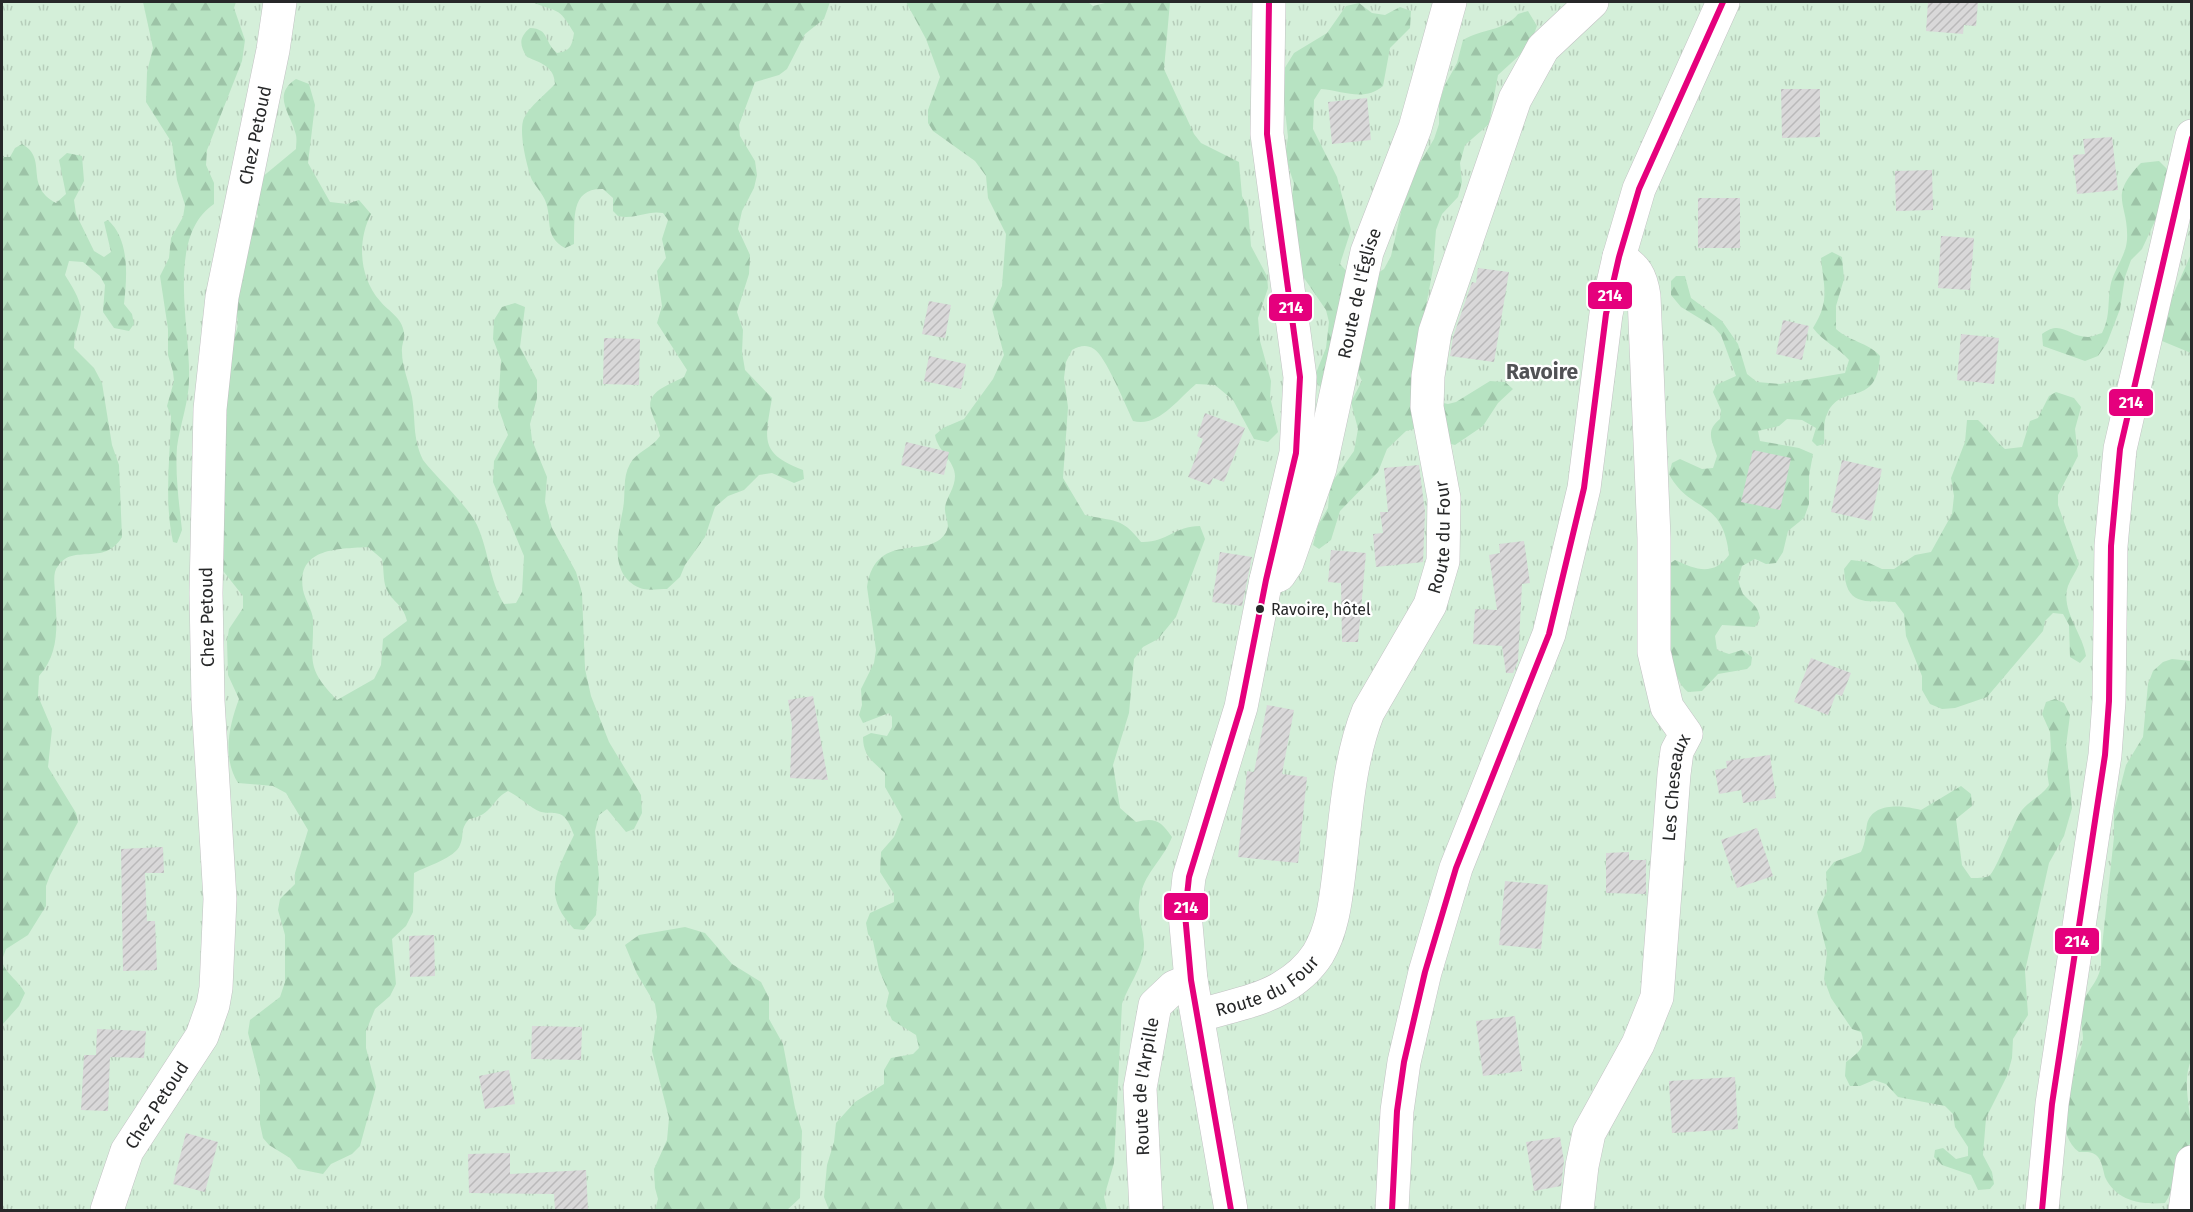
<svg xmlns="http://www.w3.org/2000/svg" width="2193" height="1212" font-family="'Fira Sans',sans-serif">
  <defs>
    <pattern id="grass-tufts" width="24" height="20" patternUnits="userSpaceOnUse" patternTransform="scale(1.5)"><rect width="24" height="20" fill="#d4efd9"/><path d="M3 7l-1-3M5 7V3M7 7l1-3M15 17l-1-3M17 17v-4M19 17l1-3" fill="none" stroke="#b6cdba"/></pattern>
    <pattern id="forest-firs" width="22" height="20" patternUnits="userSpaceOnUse" patternTransform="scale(1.5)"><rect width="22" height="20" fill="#b7e3c2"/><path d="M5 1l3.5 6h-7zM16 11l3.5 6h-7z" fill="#9dc3a7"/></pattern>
    <pattern id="building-hatch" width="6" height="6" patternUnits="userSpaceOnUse" patternTransform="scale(1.5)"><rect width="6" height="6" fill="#d9d8d9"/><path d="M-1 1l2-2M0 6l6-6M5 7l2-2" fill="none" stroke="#bab9ba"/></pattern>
  </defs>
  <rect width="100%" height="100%" fill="#fcfcfd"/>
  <rect fill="url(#grass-tufts)" x="2" y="2" width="2189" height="1208"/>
  <g fill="url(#forest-firs)" fill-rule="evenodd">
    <path d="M143 2H236L234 8 245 40 242 61 207 150 206 165 214 183V204C165 237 191 329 189 379 189 402 180 424 177 447 175 474 179 503 182 530L177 543 173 542C164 500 170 459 171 416L167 406 174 381 173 372 168 355V329L160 276 169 258 171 238 183 217 185 205 177 180 172 143 146 102 147 72 153 48Z"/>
    <path d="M532 2H830L824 19 805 34 787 69 779 75 755 82 739 125 740 136 755 161 757 175 754 188 742 211 738 229 750 255 749 274 737 312 743 330 742 352 745 370 772 398C765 440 759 453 803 470L804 479 794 483 772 473 759 475 744 490 728 496 715 507 705 537 685 565 680 577 667 589C659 589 647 591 640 588 608 575 618 535 623 509 626 494 622 478 630 464 636 452 652 448 660 436 658 427 655 422 652 413 643 392 669 385 684 377L687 370 657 323 662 306 657 271 666 258 662 239 668 220 663 213C647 210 635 220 618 216L613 211V198L603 189C570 188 575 219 574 244L565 248C543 236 553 219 545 200 542 193 536 187 532 180 527 167 518 131 524 118 530 106 546 94 555 84 554 66 541 63 527 57 519 45 519 37 530 28 550 29 543 41 557 53 571 51 572 45 574 33 558 5 557 13 532 2Z"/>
    <path d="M906 2H1088L1093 6 1109 2H1170L1164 69 1194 134 1201 143 1239 162 1242 196 1248 208 1251 246 1267 276 1268 288 1258 318 1260 341 1271 381 1270 397 1278 432 1268 442 1254 439 1233 400 1215 385 1196 384C1178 399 1158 428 1133 421 1126 406 1105 355 1094 349 1086 344 1080 346 1072 350L1066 362 1064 378 1068 407 1063 478 1085 515C1114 522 1121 516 1141 542 1167 543 1174 526 1200 526L1205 539 1176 617 1158 639 1143 647 1134 659 1129 713 1113 765 1120 808 1136 822C1155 817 1161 821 1172 837 1164 858 1146 872 1141 893 1135 914 1143 924 1144 944 1144 966 1129 984 1122 1004L1114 1163 1104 1197 1107 1210H829L824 1197 827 1165 834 1142 836 1123 855 1102 884 1084V1070L891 1058 913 1054 919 1048 916 1035 892 1020 886 1006 889 993 879 970 873 941 868 934 866 923 870 913 894 902V894L880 872 881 852 894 837 902 817 885 787V773C872 761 863 755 863 737L871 733 887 736 892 727V717L889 713 863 723 859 715 862 705 861 689 874 663 876 650 867 587C876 527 933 563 947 530 950 523 944 515 945 507 947 496 955 488 955 476 955 461 937 450 935 435L943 428 964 419 993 379 1004 355 992 309 1002 286 1006 234 988 198 986 176 975 161 933 131 928 123V110L940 77 926 39Z"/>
    <path d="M1359 3 1372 13 1385 15 1400 7 1411 11 1410 28 1390 48 1383 86C1364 102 1344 91 1321 89L1314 100 1313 129 1337 177 1351 230 1340 264 1350 275 1373 276 1384 269 1391 256 1402 208 1418 166 1434 139 1439 124V103L1445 85 1457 63 1463 40C1483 28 1503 32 1518 14L1528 11 1537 26 1531 42 1522 53 1498 75 1489 124 1465 145 1460 163 1462 182 1458 197 1442 214 1436 230 1433 269 1420 338V398L1448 404 1456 402 1490 381 1505 382 1513 389 1498 403 1483 426 1455 445 1443 442 1418 428 1406 431 1387 449 1378 472 1340 511 1331 540 1319 549 1313 545 1318 525 1328 508 1330 485 1354 451 1358 429 1351 402 1362 381 1358 373 1337 369 1321 388 1314 378 1326 348 1329 322 1326 310 1300 272 1292 196 1294 184 1285 155 1288 137 1281 74 1294 53 1327 33 1346 6Z"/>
    <path d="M296 79 309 84 315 105 308 163 330 202 347 204 359 200 371 214C357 241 359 277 380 301 389 312 402 317 404 333 405 339 401 346 402 352 402 367 409 382 412 397 416 421 412 436 423 460 437 478 468 506 477 525 489 551 489 580 504 604L516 603 522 592 524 556 493 482 494 461 508 435 498 407 501 360 493 339 494 320 502 307 515 303 525 307 520 347 537 380V398L530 424 532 440 547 477 545 502 552 528 576 572 582 593 585 669 591 696 609 742 641 795 642 813 634 829 626 832 607 809 599 815 595 831 599 878 596 915 584 930 574 929C541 895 557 871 574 835 562 800 552 821 533 808 524 802 518 796 508 791 491 800 493 815 469 819 459 831 465 834 460 845 455 858 427 866 414 873L413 912 406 926 392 939 396 984 390 996 375 1009 366 1031V1048L376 1087 360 1146 352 1154 331 1164 323 1174 298 1169 290 1158 269 1145 263 1138 260 1124V1080L248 1033 250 1020 280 997 285 982V935L278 910 280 899 295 884V873L308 830 286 793 273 786 238 783C222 757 229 726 239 699L228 675 227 641 229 629 243 608V596L220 567 224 347C238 336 242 323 233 306L247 232 258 217 250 187 296 149C296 145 297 139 296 135 291 114 271 95 296 79ZM368 547 382 559C384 568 383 580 386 588 393 604 403 603 407 621L383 639 381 665 374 679 337 700C304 666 314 661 313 620 313 611 305 600 303 590 296 547 339 549 368 547Z"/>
    <path d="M22 144C49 159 23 185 56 203L66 194 59 160 67 153 82 156 84 181 74 200 76 214 94 251 104 257 111 252 104 222 108 220C130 240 127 277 124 304L132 314 134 324 129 331 114 328 103 312 105 285 100 276 83 262 69 261 65 275C71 285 80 298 81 310 81 319 74 334 74 348L94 368 102 383 112 445 119 465 122 537C104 567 73 543 58 566 52 573 55 585 55 593 57 624 60 653 39 676L38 696 52 729 48 767 76 813 78 822 50 875 46 886V906L28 935 6 949 2 960V157H10L15 148Z"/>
    <path d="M2159 161 2167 169V185L2161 208 2142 249 2131 260 2125 277 2120 309 2107 343 2098 356 2085 361 2043 346 2042 334C2062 319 2068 337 2088 337 2092 337 2098 334 2102 333 2111 316 2107 301 2111 283 2115 268 2126 255 2127 240 2129 202 2107 198 2141 163Z"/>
    <path d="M1832 252 1842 257 1844 279 1836 306V329C1850 342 1868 342 1880 356 1877 409 1843 382 1828 412 1822 423 1825 433 1824 444L1817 446 1812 441 1816 428 1802 420 1787 419 1779 426 1758 431 1760 441 1799 448 1813 454 1809 476V504L1804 518 1788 531 1783 552 1776 563 1766 564 1755 559 1742 566 1738 579C1739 583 1741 590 1743 594 1751 603 1758 605 1760 618L1755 627 1722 625 1715 636 1717 650 1729 654 1742 650 1752 657 1751 665 1747 669 1718 674 1702 691 1688 692C1661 669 1670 599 1669 564L1675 560C1696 570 1714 576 1729 555 1723 497 1690 514 1669 474L1672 463 1680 459 1702 469 1713 468 1717 456C1712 440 1705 431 1720 419L1721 410 1713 392 1716 385 1736 376 1721 335 1714 327 1681 307 1671 295V281L1676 276H1685L1691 298 1722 321 1738 344 1747 374 1757 382 1780 384 1845 373 1849 360C1838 347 1823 342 1813 328 1830 301 1824 288 1821 258Z"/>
    <path d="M2191 254V353L2162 341 2166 311Z"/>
    <path d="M2056 392 2074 398 2081 407 2075 429 2078 456 2058 495V505L2079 564C2076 572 2071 578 2068 586 2060 610 2083 634 2086 656L2080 663 2070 657 2069 625 2063 614 2053 613 2045 621 2043 631 1987 697 1955 708 1942 709 1930 704 1922 690V676L1906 636 1904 614 1895 602C1863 601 1846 606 1844 569L1851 560 1867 562 1882 569H1894L1915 555 1931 552 1952 514 1954 496 1951 478 1965 442 1967 420H1978C1988 429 1994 440 2005 449L2022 447 2030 421 2038 418 2049 396Z"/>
    <path d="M2172 659 2191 661 2192 1058C2180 1083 2193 1113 2191 1140 2190 1148 2181 1152 2178 1159 2171 1174 2175 1189 2165 1203 2141 1205 2116 1201 2105 1177 2103 1170 2102 1160 2096 1155 2091 1151 2085 1152 2079 1152 2058 1137 2063 1100 2070 1078 2073 1065 2082 1051 2083 1038 2083 1029 2079 1019 2081 1010 2086 986 2103 983 2101 955L2114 837V811L2126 765 2143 737 2148 684 2153 671 2163 662Z"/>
    <path d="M2055 699 2064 703 2070 715 2066 746 2072 808 2064 836 2049 863 2025 971 2028 1015 2013 1039 2012 1058 2007 1076 1986 1118 1983 1155 1992 1172 1994 1184 1990 1189 1978 1190 1971 1175 1942 1165 1934 1157 1935 1150 1943 1148 1956 1159 1968 1156V1147L1955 1127 1953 1114 1945 1106 1898 1097 1886 1084 1874 1080 1860 1086H1850L1845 1076 1846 1062C1858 1053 1867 1047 1861 1032L1852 1029 1831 998 1824 979 1827 953 1817 912 1827 891 1826 872 1834 862 1861 852C1866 842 1865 834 1867 824 1873 801 1905 806 1921 810L1961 786 1971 794 1972 806 1956 819 1962 865 1971 878C1976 878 1984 878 1989 876 1997 870 2013 822 2022 810 2030 800 2042 796 2049 785L2047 772 2051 750 2050 732 2042 714 2046 702Z"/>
    <path d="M685 927 705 933 732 964 761 982 769 998V1019L783 1044 795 1108 802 1131 800 1198 787 1210H655L658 1199 655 1188 654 1169 667 1140 669 1118 652 1051 657 1017 655 1004 637 974 625 945 639 935Z"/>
    <path d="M2 962C7 975 19 981 25 993L19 1006 2 1025Z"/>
  </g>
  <g fill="url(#building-hatch)">
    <path d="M1928 2H1978L1976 26 1964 25 1963 34 1926 31Z"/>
    <path d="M1781 89H1820V137L1782 138Z"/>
    <path d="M1367 98 1371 140 1332 144 1328 102Z"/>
    <path d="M2112 137 2118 190 2077 194 2073 155 2085 154 2083 139Z"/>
    <path d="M1932 170 1933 210 1896 211 1895 171Z"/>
    <rect x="1698" y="198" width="42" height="50"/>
    <path d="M1941 236 1974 238 1970 290 1938 288Z"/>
    <path d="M1478 268 1509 272 1494 362 1450 356 1453 337 1472 282 1476 283Z"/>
    <path d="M929 301 951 305 945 338 922 334Z"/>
    <path d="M1783 320 1809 326 1802 360 1776 354Z"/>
    <path d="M1961 334 1999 338 1994 384 1957 380Z"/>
    <path d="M604 338 640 339 639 385 603 384Z"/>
    <path d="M929 356 966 364 961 389 924 381Z"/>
    <path d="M1205 413 1245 428 1224 482 1213 478 1210 485 1188 477 1203 439 1197 436Z"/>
    <path d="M906 442 949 452 944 475 901 465Z"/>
    <path d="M1753 450 1791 458 1780 510 1741 502Z"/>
    <path d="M1842 460 1882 469 1871 521 1831 512Z"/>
    <path d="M1419 465 1425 512 1423 562 1376 567 1373 534 1383 533 1380 512H1388L1384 468Z"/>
    <path d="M1524 541 1530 583 1522 584 1518 661 1513 673H1506L1502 646 1473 644 1475 609 1497 610 1489 555 1500 553 1499 544Z"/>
    <path d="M1331 550 1366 553 1358 642H1342L1341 583 1328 582Z"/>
    <path d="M1220 552 1252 557 1242 606 1212 602Z"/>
    <path d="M1811 658 1851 673 1842 696 1836 694 1828 715 1794 702Z"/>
    <path d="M813 696 821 742 828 780 790 778 792 725 788 700Z"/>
    <path d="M1267 705 1294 710 1282 774 1307 777 1298 863 1238 857 1247 771 1254 772Z"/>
    <path d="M1770 755 1776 798 1743 803 1741 790 1719 794 1715 770 1727 768 1726 761Z"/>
    <path d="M1757 828 1773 876 1737 888 1721 840Z"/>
    <path d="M163 847 164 873H145L147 921H155L157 970 123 971 121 849Z"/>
    <path d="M1629 852V860H1646V894L1606 893V853Z"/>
    <path d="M1505 881 1548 885 1541 949 1499 945Z"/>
    <path d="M434 935 435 976 410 977 409 936Z"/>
    <path d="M1515 1016 1522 1071 1483 1076 1476 1021Z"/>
    <path d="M532 1026 582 1027 581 1060 531 1059Z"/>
    <path d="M97 1029 146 1031 144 1058 110 1057 108 1111 81 1110 84 1055H96Z"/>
    <path d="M509 1070 515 1104 485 1109 479 1076Z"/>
    <path d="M1735 1077 1738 1129 1672 1133 1669 1081Z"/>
    <path d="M186 1133 218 1142 205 1192 173 1184Z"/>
    <path d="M1560 1137 1564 1161 1561 1186 1534 1191 1526 1142Z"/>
    <path d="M510 1153V1174L586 1170 588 1210H555L554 1194 469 1193 468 1154Z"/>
  </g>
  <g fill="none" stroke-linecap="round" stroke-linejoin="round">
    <g stroke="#c2c2c3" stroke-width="34">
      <g id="street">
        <path id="s1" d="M1266 580 1279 575 1287 563 1320 468 1367 252 1415 128 1450 2"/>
        <path id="s2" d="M1198 1016C1225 1007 1257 1002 1281 988 1295 980 1309 968 1318 954 1334 927 1336 896 1340 865 1346 815 1349 760 1368 712L1430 605 1443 561 1444 498 1427 407 1428 376 1435 332 1515 99 1543 48 1592 2"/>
        <path id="s3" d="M107 1210 127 1151 202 1036 213 1005 216 988 220 899 208 701 206 593 210 409 222 297 273 50 280 2"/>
        <path id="s4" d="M1146 1210 1140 1088 1155 1005 1174 987 1191 980"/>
        <path id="s5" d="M1577 1210 1582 1166 1589 1133 1638 1044 1657 997 1674 774 1677 751 1686 734 1667 707 1654 652V538L1644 296C1641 276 1636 268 1619 257"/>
        <path d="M2185 1210 2192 1162"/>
      </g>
    </g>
    <g stroke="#c2c2c3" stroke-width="34">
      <g id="secondary">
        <path d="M1231 1210 1191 980 1185 914 1189 877 1241 707 1266 580 1296 453 1300 377 1267 134 1269 2"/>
        <path d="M1392 1210 1397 1111 1404 1062 1425 972 1456 868 1549 634 1584 488 1606 314 1619 257 1639 189 1723 2"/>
        <path d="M2042 1210 2052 1104 2105 755 2109 701 2111 546 2120 449 2192 136"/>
      </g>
    </g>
    <use href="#street" stroke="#fff" stroke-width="33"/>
    <use href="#secondary" stroke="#fff" stroke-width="33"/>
    <g stroke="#fff" stroke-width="10">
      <g id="bus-1">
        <path d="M1231 1210 1191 980 1185 914 1189 877 1241 707 1266 580 1296 453 1300 377 1267 134 1269 2"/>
        <path d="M1392 1210 1397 1111 1404 1062 1425 972 1456 868 1549 634 1584 488 1606 314 1619 257 1639 189 1723 2"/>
        <path d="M2042 1210 2052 1104 2105 755 2109 701 2111 546 2120 449 2192 138"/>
      </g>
    </g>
    <use href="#bus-1" stroke="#e5007d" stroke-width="6"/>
  </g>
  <circle fill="#272829" stroke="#fff" stroke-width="2" cx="1260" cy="609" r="5"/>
  <g text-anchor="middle" stroke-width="4.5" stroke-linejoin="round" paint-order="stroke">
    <g font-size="16" fill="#272829" stroke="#fff" text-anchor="start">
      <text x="1271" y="615">Ravoire, hôtel</text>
    </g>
    <g font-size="18" fill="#272829" stroke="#fff">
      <text dy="6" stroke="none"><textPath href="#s3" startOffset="1107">Chez Petoud</textPath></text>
      <text dy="6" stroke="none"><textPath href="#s1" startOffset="308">Route de l'Église</textPath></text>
      <text dy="6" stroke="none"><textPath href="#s2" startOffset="580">Route du Four</textPath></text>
      <text transform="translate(207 617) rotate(-91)" y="6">Chez Petoud</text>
      <text dy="6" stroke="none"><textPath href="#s5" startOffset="441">Les Cheseaux</textPath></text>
      <text dy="6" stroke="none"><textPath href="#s2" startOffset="76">Route du Four</textPath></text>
      <text dy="6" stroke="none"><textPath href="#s4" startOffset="124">Route de l'Arpille</textPath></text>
      <text dy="6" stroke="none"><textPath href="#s3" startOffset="117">Chez Petoud</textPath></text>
    </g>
    <g font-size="21" font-weight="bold" fill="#515255" stroke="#fff">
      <text x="1542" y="379">Ravoire</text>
    </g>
  </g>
  <g stroke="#fff" stroke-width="2">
    <rect x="1587" y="281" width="46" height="29" rx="6" fill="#e5007d"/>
    <rect x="1268" y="293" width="45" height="29" rx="6" fill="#e5007d"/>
    <rect x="2108" y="388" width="46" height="29" rx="6" fill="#e5007d"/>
    <rect x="1163" y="892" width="46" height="29" rx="6" fill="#e5007d"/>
    <rect x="2054" y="927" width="46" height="28" rx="6" fill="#e5007d"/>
  </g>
  <g font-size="16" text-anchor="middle" font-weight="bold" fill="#fff">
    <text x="1610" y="301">214</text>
    <text x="1291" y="313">214</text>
    <text x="2131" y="408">214</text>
    <text x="1186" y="913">214</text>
    <text x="2077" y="947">214</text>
  </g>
  <rect width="2193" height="1212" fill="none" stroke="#272829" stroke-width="6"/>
</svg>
